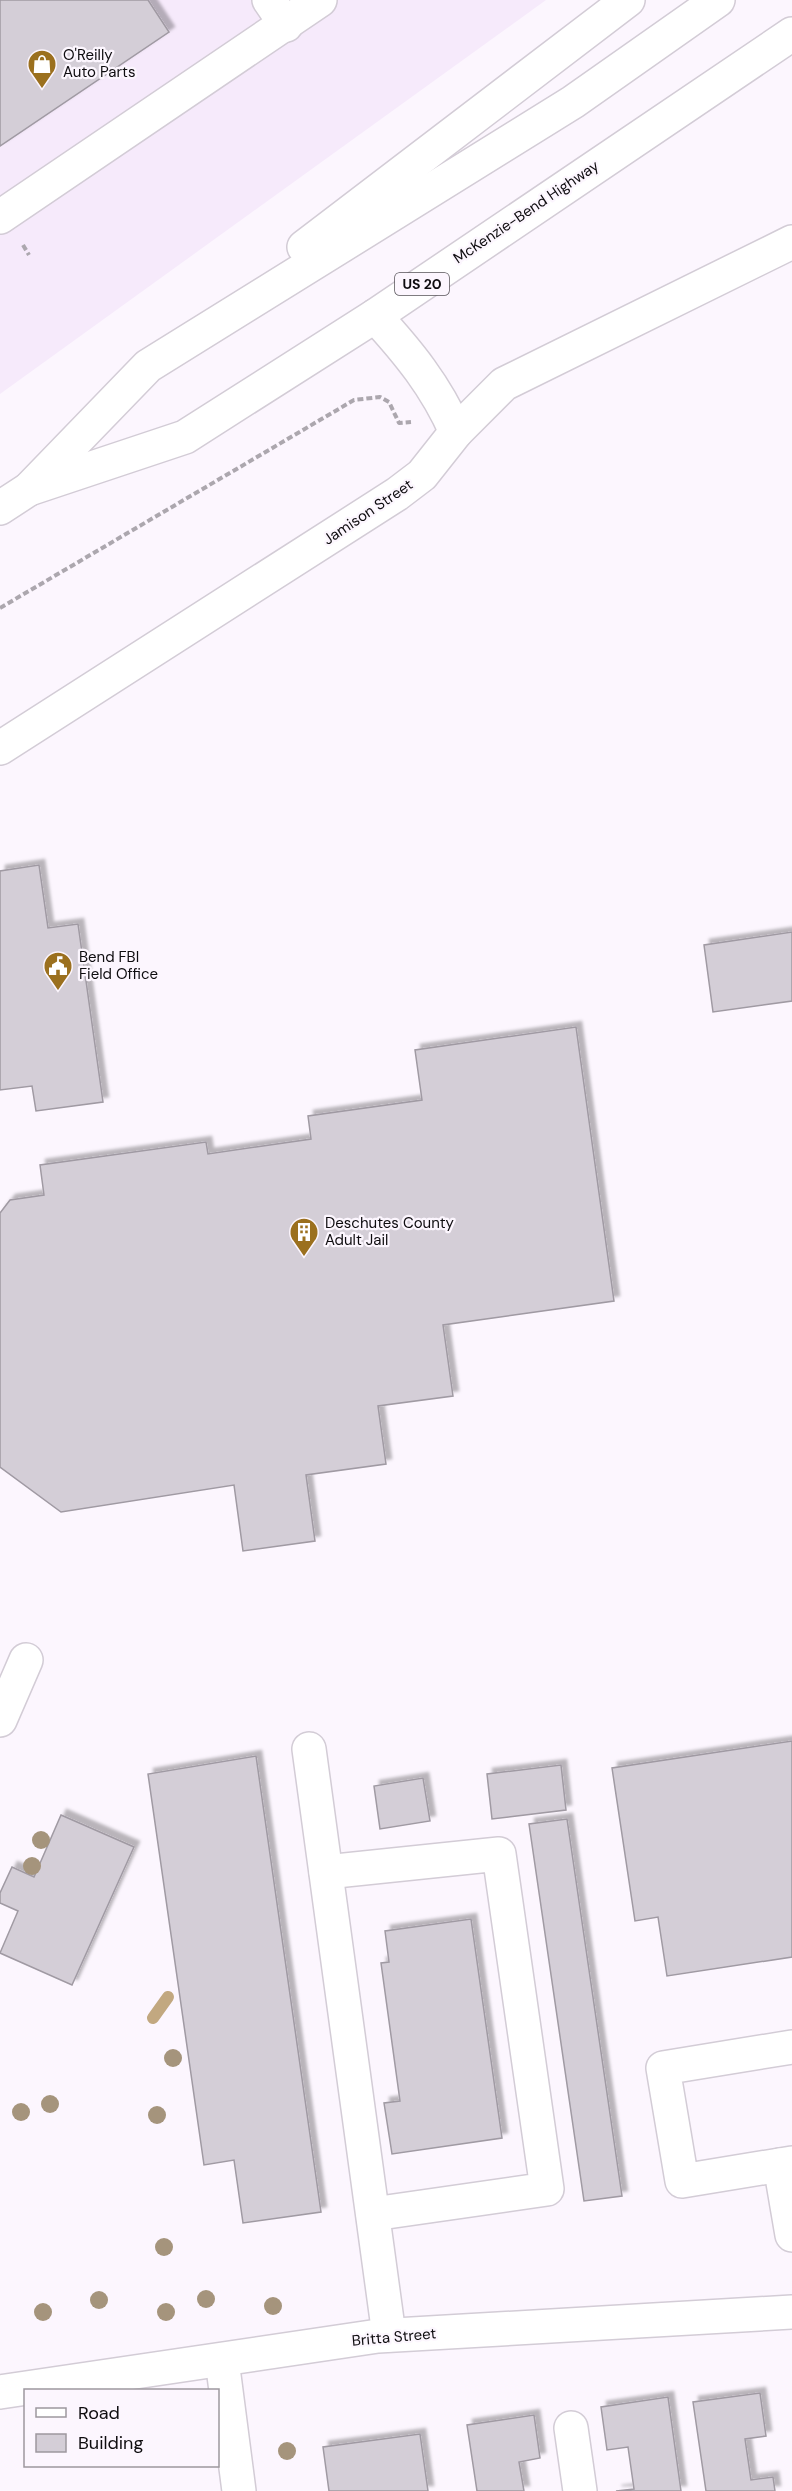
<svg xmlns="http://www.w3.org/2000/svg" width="792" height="2491" font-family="'DM Sans',sans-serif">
  <defs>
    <filter id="shadow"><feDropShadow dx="5.5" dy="-5.5" stdDeviation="1.5" flood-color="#0004"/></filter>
  </defs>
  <rect width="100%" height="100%" fill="#fcf6fe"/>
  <path fill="#f6eafb" d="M0 0H546L0 394Z"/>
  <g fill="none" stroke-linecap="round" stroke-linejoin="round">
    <path stroke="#c2a880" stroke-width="12" d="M153 2018 168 1997"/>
  </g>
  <g fill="#d4ced7" stroke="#a09aa3" stroke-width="1.5" filter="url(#shadow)">
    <path d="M0 0H148L169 32 0 146Z"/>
    <path d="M39 865 48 928 78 924 103 1102 36 1111 32 1086 0 1090V871Z"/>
    <path d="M792 932V1001L713 1012 704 945Z"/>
    <path d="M576 1027 614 1301 443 1325 453 1396 378 1406 386 1464 306 1475 315 1541 243 1551 234 1485 61 1512 0 1467V1213L10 1200 44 1195 40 1165 206 1142 208 1154 311 1139 308 1116 422 1100 415 1050Z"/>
    <path d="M792 1741V1957L667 1976 658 1917 635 1921 612 1768Z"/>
    <path d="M256 1756 321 2212 243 2223 234 2160 204 2165 148 1774Z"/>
    <path d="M561 1765 566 1810 492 1819 487 1774Z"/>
    <path d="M423 1778 430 1821 380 1829 374 1786Z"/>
    <path d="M61 1815 134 1847 72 1985 0 1953 18 1911 0 1903V1893L12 1867 34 1877Z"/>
    <path d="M567 1819 622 2196 584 2201 529 1824Z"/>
    <path d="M471 1919 502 2138 392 2154 384 2103 400 2101 381 1963 389 1962 385 1931Z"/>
    <path d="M760 2393 766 2436 745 2439 751 2480 773 2477 775 2491H706L693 2402Z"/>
    <path d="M668 2397 681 2491H616L634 2489 628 2447 607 2450 601 2407Z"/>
    <path d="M534 2415 540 2458 519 2462 524 2491H477L467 2425Z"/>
    <path d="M420 2434 428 2491H329L323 2447Z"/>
  </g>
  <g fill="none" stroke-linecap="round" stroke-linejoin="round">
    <g stroke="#d3ccd6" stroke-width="36">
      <g id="minor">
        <path d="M269 0 286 25"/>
        <path d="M0 217 320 0"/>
        <path d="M0 748 397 494 422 475 456 432 504 384 792 242"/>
        <path d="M0 1720 26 1660"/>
        <path d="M309 1749 389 2335"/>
        <path d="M326 1872 499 1854 547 2189 373 2214"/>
        <path d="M792 2047 663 2068 682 2181 792 2163"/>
        <path d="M780 2165 792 2235"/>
        <path d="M222 2360 239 2491"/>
        <path d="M0 2392 378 2336 792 2312"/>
        <path d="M571 2428 580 2491"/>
      </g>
    </g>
    <g stroke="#d3ccd6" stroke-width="36">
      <g id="highway">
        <path d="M304 247 628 0"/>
        <path d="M375 316C408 352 436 386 456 432"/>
        <path d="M29 489 185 437 375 316 792 34"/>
        <path d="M0 508 29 489 148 366 573 102 718 0"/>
      </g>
    </g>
    <g stroke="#aca7ae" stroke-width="4" stroke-dasharray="6 3" stroke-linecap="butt">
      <path d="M23 245 29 255"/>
      <path d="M0 608 354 400 380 397 389 402 399 423 411 422"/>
    </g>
    <use href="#minor" stroke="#fff" stroke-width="33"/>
    <use href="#highway" stroke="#fff" stroke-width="33"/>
  </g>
  <g fill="#a5947c">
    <circle cx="41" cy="1840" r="9"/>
    <circle cx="32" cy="1866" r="9"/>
    <circle cx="173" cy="2058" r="9"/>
    <circle cx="50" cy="2104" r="9"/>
    <circle cx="21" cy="2112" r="9"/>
    <circle cx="157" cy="2115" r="9"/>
    <circle cx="164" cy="2247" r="9"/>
    <circle cx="206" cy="2299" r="9"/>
    <circle cx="99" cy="2300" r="9"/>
    <circle cx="273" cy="2306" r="9"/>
    <circle cx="43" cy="2312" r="9"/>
    <circle cx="166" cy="2312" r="9"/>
    <circle cx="287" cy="2451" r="9"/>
  </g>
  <defs>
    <g id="shop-pin" transform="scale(1.5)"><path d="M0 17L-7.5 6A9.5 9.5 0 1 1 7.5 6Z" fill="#9b701e" stroke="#fcf6fe"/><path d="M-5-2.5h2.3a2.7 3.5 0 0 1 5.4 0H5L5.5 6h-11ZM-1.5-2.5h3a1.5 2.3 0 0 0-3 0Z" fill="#fff"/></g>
    <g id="civic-pin" transform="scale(1.5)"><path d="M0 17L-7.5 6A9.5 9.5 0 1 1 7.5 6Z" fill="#9b701e" stroke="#fcf6fe"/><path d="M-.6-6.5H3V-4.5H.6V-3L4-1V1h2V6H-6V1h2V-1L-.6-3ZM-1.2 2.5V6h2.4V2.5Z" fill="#fff"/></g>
    <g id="building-pin" transform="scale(1.5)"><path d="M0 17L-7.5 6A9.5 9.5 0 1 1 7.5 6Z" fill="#9b701e" stroke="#fcf6fe"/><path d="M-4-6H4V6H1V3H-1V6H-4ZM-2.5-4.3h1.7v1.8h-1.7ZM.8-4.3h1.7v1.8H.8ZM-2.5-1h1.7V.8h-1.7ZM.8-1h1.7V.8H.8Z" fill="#fff"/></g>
  </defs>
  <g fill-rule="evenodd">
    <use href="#shop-pin" x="42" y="64"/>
    <use href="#civic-pin" x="58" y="966"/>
    <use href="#building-pin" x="304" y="1232"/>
  </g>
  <g text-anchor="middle" stroke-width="4.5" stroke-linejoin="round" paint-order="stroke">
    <rect fill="#fcf6fe" stroke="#555257" stroke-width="1.5" x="395" y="273" width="54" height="22" rx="4.5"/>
    <g font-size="14" font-weight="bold" fill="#0e0c0f">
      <text x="422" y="289">US 20</text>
    </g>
    <g font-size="15" fill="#0e0c0f" stroke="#fcf6fe" text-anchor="start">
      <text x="63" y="60">O'Reilly<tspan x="63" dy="17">Auto Parts</tspan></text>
      <text x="79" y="962">Bend FBI<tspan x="79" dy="17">Field Office</tspan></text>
      <text x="325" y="1228">Deschutes County<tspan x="325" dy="17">Adult Jail</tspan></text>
    </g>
    <g font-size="15" fill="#0e0c0f" stroke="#fcf6fe">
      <text transform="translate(526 212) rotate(-34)" y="5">McKenzie-Bend Highway</text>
      <text transform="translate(368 512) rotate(-34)" y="5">Jamison Street</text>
      <text transform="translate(394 2337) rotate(-5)" y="5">Britta Street</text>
    </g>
  </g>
  <rect x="24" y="2389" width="195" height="78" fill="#fcf6fe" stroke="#9d989e" stroke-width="1.5"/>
  <rect x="36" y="2408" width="30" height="9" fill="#ffffff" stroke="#9d989e" stroke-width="1.5"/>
  <text x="78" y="2419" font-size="18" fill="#0e0c0f">Road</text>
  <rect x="36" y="2434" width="30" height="18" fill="#d4ced7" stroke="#9d989e" stroke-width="1.5"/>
  <text x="78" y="2449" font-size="18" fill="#0e0c0f">Building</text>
</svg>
